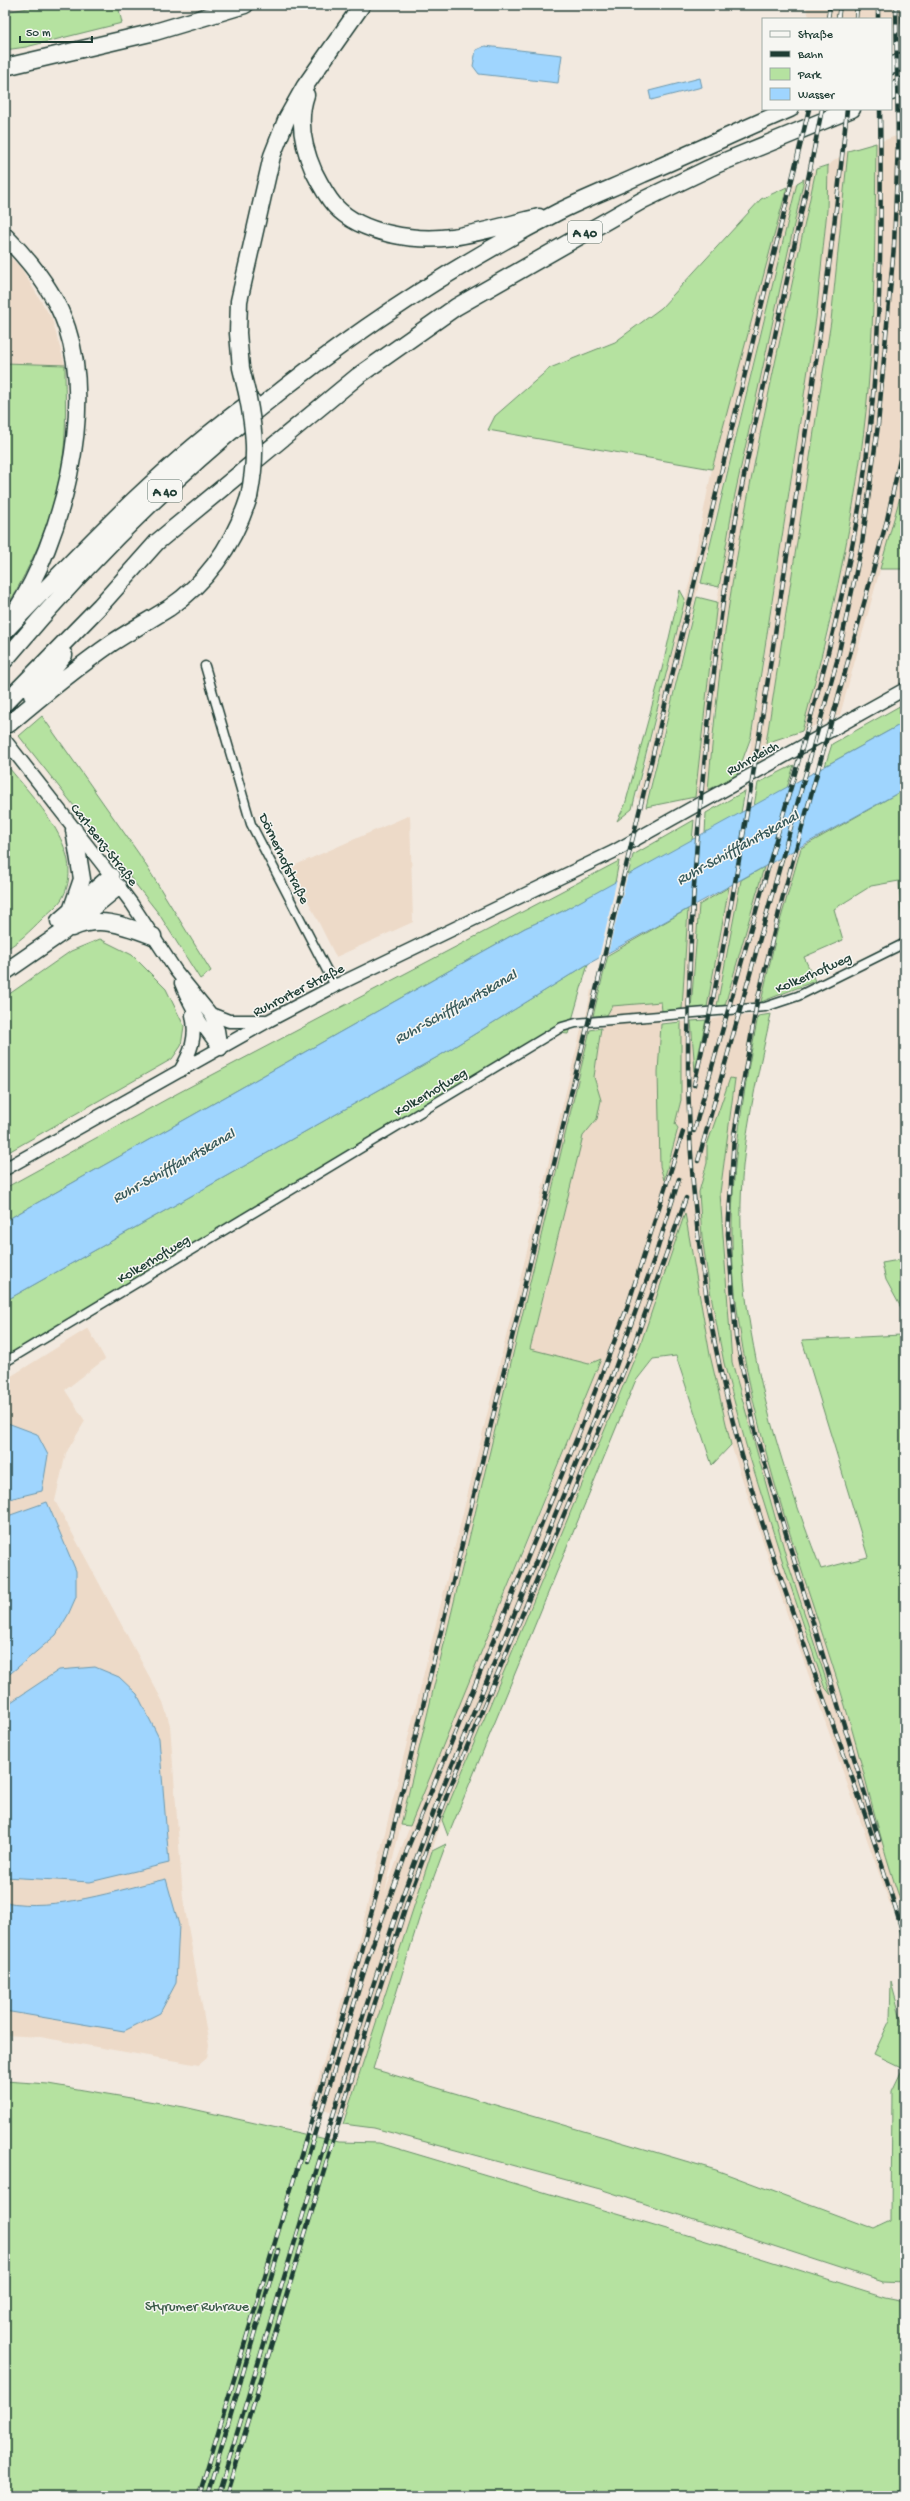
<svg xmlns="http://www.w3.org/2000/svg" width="910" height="2501" font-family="'Gochi Hand',sans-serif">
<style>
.built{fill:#eddac8;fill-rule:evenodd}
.green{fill:#b5e2a0;stroke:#6a906a}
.water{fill:#9fd5fe;stroke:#6c98ad}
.pier{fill:#f2e9df}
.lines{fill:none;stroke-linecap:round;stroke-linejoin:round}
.minor-casing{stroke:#1f3d34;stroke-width:11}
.secondary-casing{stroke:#1f3d34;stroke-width:15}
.motorway-casing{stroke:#1f3d34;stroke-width:19}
.minor{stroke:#f6f6f2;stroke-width:8}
.secondary{stroke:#f6f6f2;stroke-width:12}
.motorway{stroke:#f6f6f2;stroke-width:16}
.rail-casing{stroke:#1f3d34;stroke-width:4.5}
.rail{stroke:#f6f6f2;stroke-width:3;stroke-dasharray:9;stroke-linecap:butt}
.motorway-bridge-casing{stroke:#1f3d34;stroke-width:19;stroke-linecap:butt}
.motorway-bridge{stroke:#f6f6f2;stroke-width:16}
.labels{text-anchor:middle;stroke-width:3;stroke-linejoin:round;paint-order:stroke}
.shield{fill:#f6f6f2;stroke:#60746d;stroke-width:1}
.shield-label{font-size:13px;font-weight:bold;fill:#1f3d34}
.street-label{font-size:14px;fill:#1f3d34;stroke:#f6f6f2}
.park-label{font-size:14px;fill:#3d5e4a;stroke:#f6f6f2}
.water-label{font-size:15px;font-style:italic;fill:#395b5c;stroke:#f6f6f2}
</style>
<rect width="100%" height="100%" fill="#f2e9df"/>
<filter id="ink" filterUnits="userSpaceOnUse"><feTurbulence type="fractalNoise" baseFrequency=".025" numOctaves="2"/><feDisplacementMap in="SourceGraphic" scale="8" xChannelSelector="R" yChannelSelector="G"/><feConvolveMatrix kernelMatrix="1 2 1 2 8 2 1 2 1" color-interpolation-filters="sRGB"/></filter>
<g filter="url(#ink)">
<!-- built -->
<path class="built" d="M805,5H905V22L891,28V19H810Z
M905,133V479L840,715L802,731L829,630L844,556L860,461L870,360L875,264L876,143Z
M848,151L831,321L766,743L763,759L747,769L816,318L827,210L828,165Z
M816,169L755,456L732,586L714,716L708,790L695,797L717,602L735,494L804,179Z
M797,183L646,801L637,798L690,580L712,469L728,406L787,187Z
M5,252L21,268L52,319L65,365L5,363Z
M410,815L413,922L336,957L291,867Z
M801,848L777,932L761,1002L725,1005L764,867Z
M741,880L717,1006L707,1007L729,887Z
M699,905L691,1009H682L688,909Z
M591,990L599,992L593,1016H586Z
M662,1002L658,1072L664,1179L678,1128L674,1124L681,1100V1022L691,1021L695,1069L706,1020L735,1015L758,1016L739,1115L734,1173L733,1268L742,1344L757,1422L865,1772L899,1898L891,1907L788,1617L731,1445L710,1355L685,1214L641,1343L442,1820L345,2116L311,2105L357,1947L581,1030H590L385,1892L426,1783L530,1536L601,1359L589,1364L530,1350L583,1136L597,1119L601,1101L594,1077L601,1028L612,1006ZM735,1079L720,1193L732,1362L787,1560L830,1694L824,1686L783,1563L746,1445L724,1363L710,1290L702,1237L699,1192L707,1163V1145Z
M88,1328L105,1359L65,1390L85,1421L66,1453L55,1501L163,1702L170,1725L183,1898L209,2045L207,2058L199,2065L40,2037L5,2035V1380Z"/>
<!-- green -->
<path class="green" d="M46,5H118L122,23L26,47L5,50V12Z
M876,143C875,225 875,308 868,390C858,506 832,619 802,731L766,743L831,321L848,151Z
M828,165L827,210L816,318L751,737L737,775L708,790C714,721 721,653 732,585C755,446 788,308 816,169Z
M804,179L735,494L719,587L701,583L797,183Z
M787,187L712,469L488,430L495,416L550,368L615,342L661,308L761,199Z
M5,363L65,365C65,395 67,427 63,457C57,510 32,565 5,610Z
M905,479V569H880Z
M680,590L685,599L632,809L617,821L625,805L662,669Z
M697,597L717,602L695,797L646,807Z
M905,703V722L825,766L832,744Z
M42,716L139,854L211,971L200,979L159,914L19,736Z
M5,763C33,798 87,850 63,897C59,905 48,913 42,919C30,931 19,942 5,950Z
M794,765L787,788L754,806L758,783Z
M905,789V935L902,936L899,881L871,886L834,909L843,940L804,957L815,981L761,1002L777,932L801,848Z
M745,791L741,813L705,834L706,813Z
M694,820L692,841L628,875L633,855Z
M619,861L615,883L561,912L525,928L5,1221V1188L178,1093Z
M764,867L725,1005L717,1006L741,880Z
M729,887L707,1007L691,1009L699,905Z
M688,909L682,1009L662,1011L661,1002L612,1006L607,1015L593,1016L608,955Z
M100,939L132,955L166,989L184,1026L181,1046L172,1059L5,1154V997L71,951Z
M588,964L568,1034L559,1033L5,1366V1301L439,1056Z
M771,1014C760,1064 748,1115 743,1166C731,1304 771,1443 821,1569L868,1557L802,1340L901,1335L905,1442L904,1911C878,1839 863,1762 840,1689C797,1551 743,1413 733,1268C728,1182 742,1099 758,1016Z
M706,1020L695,1071L691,1021Z
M681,1022V1100L675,1124L678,1128L664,1180L660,1166L658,1072L661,1024Z
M601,1028L594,1077L601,1100L597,1119L583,1136L530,1349L589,1364L601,1359L410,1826L401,1825L590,1030Z
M730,1078L735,1079L720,1193L732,1362L787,1560L831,1695L824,1686L783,1563L746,1445L724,1363L710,1290L702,1237L699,1192L707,1163V1145Z
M685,1213L710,1355L731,1445L712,1465L676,1356L653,1359L635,1382L448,1836L442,1820L641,1343Z
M905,1259V1315L886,1280L882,1263Z
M446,1844L422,1909L373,2069L716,2170L874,2229L891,2221L892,2091L903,2068L874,2054L890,2020L891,1982L905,2033V2283L883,2282L600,2189L374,2128L343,2124L432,1851Z
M5,2081L48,2084L184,2107L339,2142L379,2143L671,2230L885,2297L905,2301V2496H5Z"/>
<!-- water -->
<path class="water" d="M485,46L562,55L558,83L479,74L473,66L476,50Z
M700,78L702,87L651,100L649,91Z
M905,722V789L588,964L439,1056L5,1301V1221L525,928L561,912Z
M5,1422L37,1434L48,1455L42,1491L5,1500Z
M47,1502L76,1571V1597L68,1615L56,1635L5,1678V1517Z
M95,1667L119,1677L137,1694L159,1738L169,1863L90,1882L5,1877V1706L59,1670Z
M166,1879L179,1925L176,1983L160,2013L124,2031L5,2011V1902C55,1912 117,1890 166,1879Z"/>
<!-- pier -->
<path class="pier" d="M628,873L607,957L598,962L617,879Z"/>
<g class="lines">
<defs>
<path id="minor" d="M205,666L251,824L335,986
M5,1362L562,1027L576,1023L765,1007L798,996L905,943"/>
<path id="secondary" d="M5,740L102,864L132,904L176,971L211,1014L218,1030L221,1049
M181,983C191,1008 203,1029 221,1049
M211,1014L229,1021H265
M180,1071C191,1052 197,1037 192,1015
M5,1169L270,1020L335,986L613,852L905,689"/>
<path id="motorway" d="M891,66L905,60
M5,67L155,32L245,5
M891,92L905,85
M306,95C297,121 303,147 314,172C320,184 326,196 335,206C361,234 416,242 452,237C481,233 510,224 539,217
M5,236C31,262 55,292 67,328C95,411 62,540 15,612
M247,393L241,368L238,333L239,301L272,156L287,118L305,86L362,5
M5,631C83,550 160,467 252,401
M5,660C158,476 345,322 558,212C586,198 615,187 643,174C692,153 741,130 790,109
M32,695L64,655
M5,703L100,606L157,542L358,376L456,307L643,200L718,164L852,109
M9,724C42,696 76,668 112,643C130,631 150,620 169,608C209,581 234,543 249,497
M72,908L82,879L74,830
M59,921L111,876
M72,928C100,915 126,926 153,936
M5,972L63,932L118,887"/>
</defs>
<!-- minor casing -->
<use href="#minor" class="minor-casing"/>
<!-- secondary casing -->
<use href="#secondary" class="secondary-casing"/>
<!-- motorway casing -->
<use href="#motorway" class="motorway-casing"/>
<!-- minor -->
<use href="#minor" class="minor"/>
<!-- secondary -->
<use href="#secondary" class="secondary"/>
<!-- motorway -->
<use href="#motorway" class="motorway"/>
<defs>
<path id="rail" d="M878,5V19
M902,5L905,68
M5,7L13,5
M828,19L830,5
M838,19L840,5
M856,19L857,5
M822,109C807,186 791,263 774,340C761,401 745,462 735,524C717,629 706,736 697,842C684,1018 681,1176 716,1349C757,1553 849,1742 905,1941
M694,1085C730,932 753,776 777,621C803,451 830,280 847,109
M694,1131C724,1023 755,916 785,808C814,707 843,606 860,502C881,372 882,240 880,109
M698,1161L837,661L862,544L878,425L894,246L898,143L896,5
M879,1840L756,1435L736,1337L728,1234L734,1135L757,1002L782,900L887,520L903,445
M306,2162L370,1952L409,1845L579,1433L626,1311L683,1132
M199,2496L349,1995L385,1863L809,109
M207,2496L279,2250
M218,2496L364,2013L402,1897L441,1792L613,1374L653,1263L679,1179
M226,2496L371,2015L408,1900L447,1795L630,1356L686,1198"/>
</defs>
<!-- rail casing -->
<use href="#rail" class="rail-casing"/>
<!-- rail -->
<use href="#rail" class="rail"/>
<defs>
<path id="motorway-bridge" d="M247,393C255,433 257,457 249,497"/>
</defs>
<!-- motorway-bridge casing -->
<use href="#motorway-bridge" class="motorway-bridge-casing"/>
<!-- motorway-bridge -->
<use href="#motorway-bridge" class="motorway-bridge"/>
</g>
</g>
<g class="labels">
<!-- shield labels -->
<g class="shield">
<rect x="568" y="221" width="34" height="22" rx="3"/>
<rect x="148" y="480" width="34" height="22" rx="3"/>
</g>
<g class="shield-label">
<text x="585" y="237">A 40</text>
<text x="165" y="496">A 40</text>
</g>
<!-- street labels -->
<g class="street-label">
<text transform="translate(752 757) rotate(-29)" y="5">Ruhrdeich</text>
<text transform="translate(105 844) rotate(52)" y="5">Carl-Benz-Straße</text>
<text transform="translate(285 858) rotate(64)" y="5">Dörnerhofstraße</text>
<text transform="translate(813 972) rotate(-24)" y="5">Kolkerhofweg</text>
<text transform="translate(298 989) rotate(-27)" y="5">Ruhrorter Straße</text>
<text transform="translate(430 1091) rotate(-31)" y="5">Kolkerhofweg</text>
<text transform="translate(153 1258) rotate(-31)" y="5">Kolkerhofweg</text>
</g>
<!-- park labels -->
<g class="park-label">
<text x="197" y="2310">Styrumer Ruhraue</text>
</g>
<!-- water labels -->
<g class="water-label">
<text transform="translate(737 847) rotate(-29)" y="5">Ruhr-Schifffahrtskanal</text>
<text transform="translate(455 1006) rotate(-29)" y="5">Ruhr-Schifffahrtskanal</text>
<text transform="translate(173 1165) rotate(-29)" y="5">Ruhr-Schifffahrtskanal</text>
</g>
</g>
<!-- margin -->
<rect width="910" height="2501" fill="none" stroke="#f6f6f2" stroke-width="20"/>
<rect x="10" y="10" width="890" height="2481" fill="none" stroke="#1f3d34" stroke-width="1.5" filter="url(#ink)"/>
<!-- legend -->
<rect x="762" y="18" width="130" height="92" fill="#f6f6f2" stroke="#a0aca6"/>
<rect x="770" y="31" width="20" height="6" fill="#f6f6f2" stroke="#a0aca6"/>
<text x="798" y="38" font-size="12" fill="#1f3d34">Straße</text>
<rect x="770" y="51" width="20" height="6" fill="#1f3d34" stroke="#a0aca6"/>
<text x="798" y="58" font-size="12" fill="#1f3d34">Bahn</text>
<rect x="770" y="68" width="20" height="12" fill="#b5e2a0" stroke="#a0aca6"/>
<text x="798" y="78" font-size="12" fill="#1f3d34">Park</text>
<rect x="770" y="88" width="20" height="12" fill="#9fd5fe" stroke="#a0aca6"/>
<text x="798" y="98" font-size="12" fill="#1f3d34">Wasser</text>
<!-- scale -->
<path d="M20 36v6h72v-6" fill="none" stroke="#1f3d34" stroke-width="2"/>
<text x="26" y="36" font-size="12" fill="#1f3d34" stroke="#f6f6f2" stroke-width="3" paint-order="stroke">50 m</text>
</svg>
